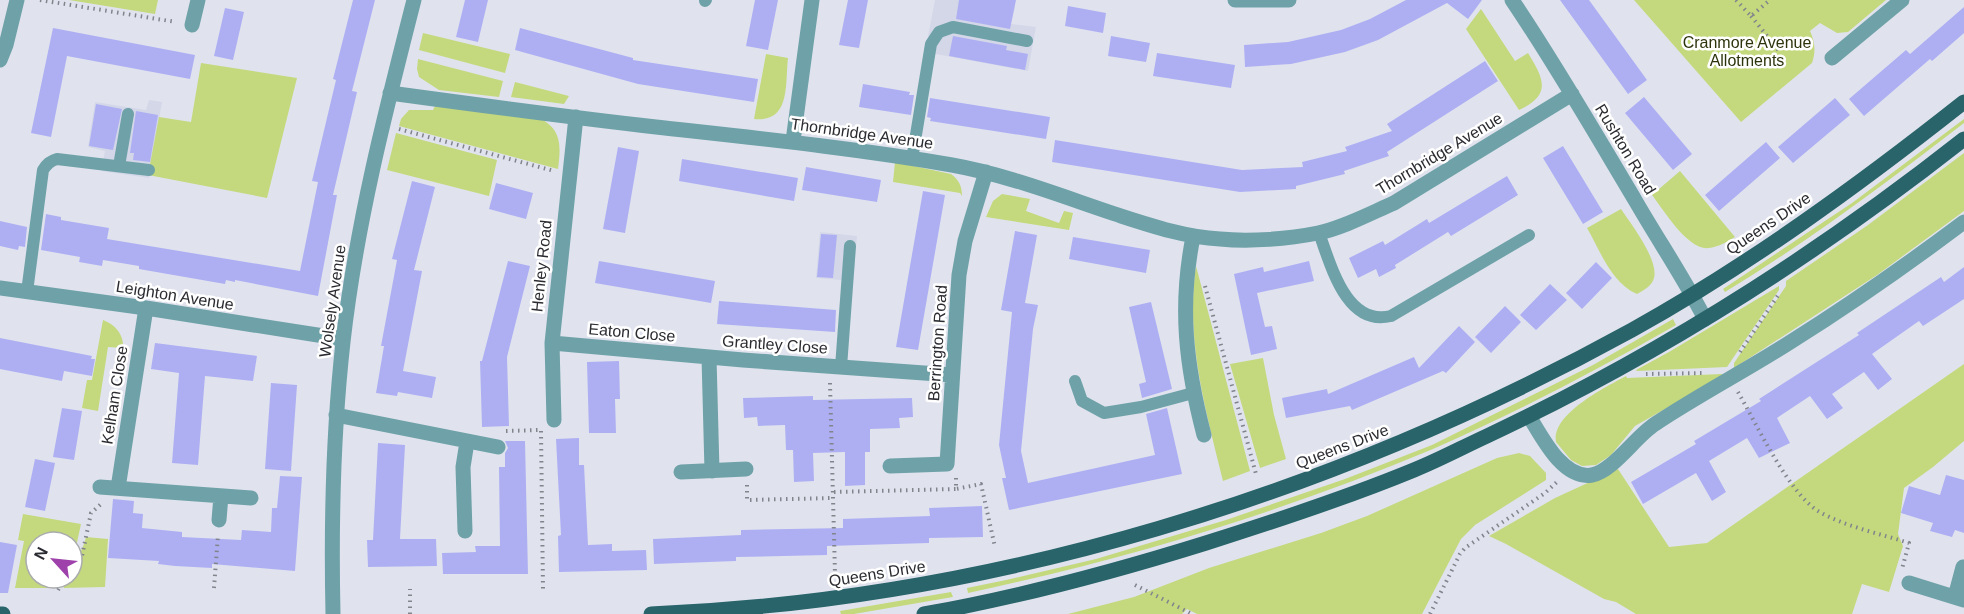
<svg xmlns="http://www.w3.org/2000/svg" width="1964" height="614" font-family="Arial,sans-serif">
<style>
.built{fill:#d3d7e8}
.green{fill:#c4d97d}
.building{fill:#aeaff3}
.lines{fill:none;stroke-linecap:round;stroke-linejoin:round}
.path{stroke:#82848c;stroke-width:4;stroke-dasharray:1.5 4.5;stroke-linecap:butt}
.service{stroke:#6fa2a8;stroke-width:12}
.minor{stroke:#6fa2a8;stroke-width:15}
.primary{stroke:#28646a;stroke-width:15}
.labels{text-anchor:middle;stroke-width:5;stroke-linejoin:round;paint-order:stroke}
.park-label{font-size:16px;fill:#2c340c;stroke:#fff}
.street-label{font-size:16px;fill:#2b2c31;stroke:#fff}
</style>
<rect width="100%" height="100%" fill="#e0e3ee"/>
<!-- built -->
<path class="built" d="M935,0H979L1015,7L1011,24L1036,27L1028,71L925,52Z
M149,100L162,102L149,178L101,171L105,151L88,147L95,102L146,110Z
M820,232L857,236L853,281L816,278Z"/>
<!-- green -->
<path class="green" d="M69,0H158L155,14Z
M1634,0H1886L1848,32L1837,33L1820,23L1810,31C1815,42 1816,52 1812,63L1741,122Z
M1481,9L1515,61L1528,53C1544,79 1552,95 1519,110L1466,29Z
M423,33L510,54L505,73L419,50Z
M766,54L788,58C785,84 791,123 754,119Z
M418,59L503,81L499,97L439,90L419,77L417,69Z
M201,63L297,78L267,198L148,175L159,117L191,122Z
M515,82L569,96L564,104L511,97Z
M435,106L539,118C562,129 561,146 558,169L399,126L401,119L409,110H433Z
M1964,119V123C1886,183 1809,241 1725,292L1723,289L1852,203Z
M396,133L497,160L489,196L387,170Z
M1964,153V211L1877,275L1734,368V363L1786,286V281L1868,225Z
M895,162L951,174C959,180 962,186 962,196L960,193L893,182Z
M1680,171L1735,237C1727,242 1718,247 1709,248C1688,251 1663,209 1652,195Z
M1002,194L1030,199L1026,211L1059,223L1064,211L1073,213L1069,230L986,217L993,201Z
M1621,209C1631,224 1659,260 1654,278C1652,286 1644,290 1637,294C1611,283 1600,250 1587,228Z
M1196,266L1250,471L1223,481C1206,411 1185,339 1196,266Z
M1779,286V290L1727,367L1637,371L1636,370L1669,352Z
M1673,319L1676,325C1597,370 1516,413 1433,449C1283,512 1127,559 968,593L967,588L1006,580L1096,559L1226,520L1345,479L1432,445L1593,365Z
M103,320C116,325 124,335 123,348L108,347L98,411L82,408L87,380H92Z
M1263,358L1274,415L1286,459L1260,468L1230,364Z
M1964,364V441L1933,467L1904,488L1898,534L1903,546L1889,592L1862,584L1852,614H1636L1616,602L1604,599L1506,544L1489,536L1555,498L1618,469L1669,547L1707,543Z
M1722,374L1723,376L1635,426L1611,455L1596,465L1582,466L1571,460L1556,442C1551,414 1606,387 1626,376L1627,378Z
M1519,453L1530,456L1546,473V480L1475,525L1461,539L1422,614H1197L1187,609L1182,614H1068L1134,597L1209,568L1321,533L1367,516L1497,458Z
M23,514L81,524L76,547L72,554V542H36V578H59L53,588H15L24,541L18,540Z
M86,537L108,539L105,587L64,588L63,586L67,578H72C72,563 83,552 86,537Z
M951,592L953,597L854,614H841L840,611Z"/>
<!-- building -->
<path class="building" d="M353,0H375L352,91L357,92L333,195H337L318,296L235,280V282L226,280L225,284L139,269V266L103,260L102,266L79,262L80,257L41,250L46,214L61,217V220L109,228L107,239L300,271L318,182L312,181L336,80L333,79Z
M465,0H488L478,42L456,37Z
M755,0H778L768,50L746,46Z
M848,0H868L859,48L839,45Z
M959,0H1016L1010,29L956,19Z
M1406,0H1482L1468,19L1447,3L1378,40L1345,52L1291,64L1245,67L1244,45L1288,42L1341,30L1370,19Z
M1560,0H1589L1647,80L1628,94Z
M1068,6L1106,13L1103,33L1065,26Z
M1964,7V33L1932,61L1930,59L1864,116L1849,99L1906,50L1910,54Z
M225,8L244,12L233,60L214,56Z
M53,28L195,55L190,79L67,56L51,137L31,133Z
M520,28L633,58V60L758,79L754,102L638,84L515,50Z
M953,36L1007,46L1006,50L1028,54L1025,70L949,56Z
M1111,36L1150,43L1146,62L1108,56Z
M1157,53L1235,65L1231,88L1153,76Z
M1485,61L1498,81L1387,152L1389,156L1344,171L1345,174L1296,186V189L1240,192L1052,162L1055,140L1242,170L1303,167L1302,162L1347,151L1345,147L1392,131L1387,124Z
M863,84L910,92L909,95H914L911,115L859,107Z
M1644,97L1692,154L1673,170L1625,113Z
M930,98L1050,117L1046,139L930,121L931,118L927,117Z
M1835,98L1850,115L1793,163L1778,147Z
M96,104L122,109L113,150L89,146Z
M136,111L158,115L150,162L133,160L134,153H130Z
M1766,142L1780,158L1719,211L1705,195Z
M1563,146L1603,212L1583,224L1543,158Z
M618,147L639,151L625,233L603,229Z
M682,159L798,178L794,201L679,181Z
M806,167L881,180L877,202L802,190Z
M1507,176L1518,195L1451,236L1448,232L1395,265L1396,268L1379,277L1376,269L1358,278L1349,258L1383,241L1385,245L1427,219L1429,223Z
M412,181L435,187L414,270L422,271L403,371L436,377L432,398L398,392L397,396L376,393L384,346H381L397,260L392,259Z
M496,183L533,193L526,219L489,209Z
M923,191L945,195L918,350L896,347Z
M0,221L27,227L25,247L19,246L18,250L0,246Z
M1015,231L1037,235L1025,303L1038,305L1033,329L1021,451L1028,483L1155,455L1146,414L1167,408L1182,474L1009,510L1002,478H1006L999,445L1012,312L1001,310Z
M821,234L837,235L833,278L817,277Z
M1073,237L1150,250L1146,273L1069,259Z
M508,261L530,266L507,357L509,426L482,427L480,361H482Z
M599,261L715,281L711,303L595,283Z
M1309,261L1314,281L1257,293L1265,327L1272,326L1277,349L1251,355L1234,274L1263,267L1264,272Z
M1596,262L1612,278L1582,309L1566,293Z
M1964,267V299L1923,326L1919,321L1872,354L1892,379L1878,390L1864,372L1832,394L1843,408L1827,419L1810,396L1777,418L1790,443L1759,458L1747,438L1709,461L1726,492L1712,501L1696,473L1643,504L1631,482L1696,444L1694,441L1761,401L1759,399L1859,335L1857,333L1941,277L1944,282Z
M1550,284L1567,300L1536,330L1520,315Z
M719,301L836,310L835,332L717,324Z
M1151,302L1172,389L1142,398L1139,384L1146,382L1129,307Z
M1505,306L1521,322L1491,353L1475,337Z
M1459,326L1475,342L1446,373L1443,371L1352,410L1350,406L1286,418L1282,398L1327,389L1328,394L1414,357L1419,368Z
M0,338L92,356L91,359H95L92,376L64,371L62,381L0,369Z
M155,343L257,356L253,381L205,376L198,465L172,463L179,373L151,369Z
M619,361L620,399H615L616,433H589L587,362Z
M271,383L297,385L291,471L265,469Z
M813,396V400L912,398L913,417L899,418L900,428L870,429V452H865V485L845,486V452L813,453L814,481L794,482L793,450H786L785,425L758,426L757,417L744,418L743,398Z
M62,408L82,411L74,460L53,457Z
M579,438V465H584L588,545L612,544V551L646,550L647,570L559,572L558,536L561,535L556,439Z
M505,441H525L528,574H443L442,553L476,552L475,546H500L499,467H505V453L508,448Z
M378,443L405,445L400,539H436L437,566L368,567L367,540H373Z
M35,459L55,463L45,511L25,507Z
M1946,475L1964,480V533L1955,530L1952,537L1930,531L1933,523L1901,513L1909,486L1940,495Z
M280,476L302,477L295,571L212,564V568L175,566L158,564L159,561L108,558L113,499L134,501L133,513L143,514L142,528L182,532V537L241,540L242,530L271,532L272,508H277Z
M982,506L983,537L929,538V543L827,546V555L736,557V561L654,564L653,539L741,535V530L843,528V519L930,516L929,508Z
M0,542L17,545L8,593H0Z"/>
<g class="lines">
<!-- path -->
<path class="path" d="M40,0L176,22
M1736,0L1751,16L1770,0
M1751,16L1780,52
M399,129L554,171
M1205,286L1256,474
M1740,352L1779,294
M1646,374L1705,373
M830,383L835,574
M1738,392C1756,423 1788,492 1818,511C1843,526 1881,534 1909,543L1902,569
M506,431L540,430
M541,431L543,589
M956,478V489L981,484L995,547
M747,485V500L833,498
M834,492L956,489
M72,570L82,556L91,513L101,504
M1135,585L1192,614
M214,588L218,535
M58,590L66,578
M410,614V589
M1430,614L1460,554L1465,548L1545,493L1559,480"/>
<!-- service -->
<path class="service" d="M705,1L706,0
M912,159L931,44L939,32L953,27L1027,41
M119,166L128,114
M1319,233C1331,265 1346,327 1391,316L1529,235
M27,292L43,170C47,164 50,161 57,159L149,170
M841,367L850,246
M1075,381L1082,401L1104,413L1141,407L1193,393"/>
<!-- minor -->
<path class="minor" d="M1235,0H1289
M1512,0C1556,65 1595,133 1635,200C1658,240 1684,278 1705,319
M192,25L198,0
M1832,58L1902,0
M0,60L6,45L17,0
M390,93C478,105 567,117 656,127C755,138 854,148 952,165C1008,175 1061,196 1115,214C1149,225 1184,237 1220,239C1250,242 1288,239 1318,233C1343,228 1371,213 1394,203L1572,94
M793,141L812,0
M1193,237C1179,307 1186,366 1204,435
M0,288L146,308L343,339
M552,343L743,360L952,375
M709,357L712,471
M336,415L498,447
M1529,416C1542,437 1563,480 1592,475C1613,471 1636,436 1655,424C1700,394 1747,370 1792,341C1851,304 1908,264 1964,222
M554,420L552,343L576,117
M890,466L947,464L959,275L965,241L986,172
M681,472L746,469
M100,487L251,498
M118,488L146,308
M219,520L221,496
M465,531L463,467L467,442
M1909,583L1964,600
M1955,597L1963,567
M333,614C331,523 333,432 343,342C356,226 385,113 414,0"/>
<!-- primary -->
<path class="primary" d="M0,614H3
M651,614C994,600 1332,495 1632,330C1749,265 1859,185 1964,102
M924,614C1020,597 1113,572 1206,543C1276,521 1346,498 1414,470C1439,460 1463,447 1487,436C1657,356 1817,255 1964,139"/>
</g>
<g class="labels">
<!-- park labels -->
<g class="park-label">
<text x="1747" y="48">Cranmore Avenue<tspan x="1747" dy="18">Allotments</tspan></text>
</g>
<!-- street labels -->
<g class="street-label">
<text transform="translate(862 133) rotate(8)" y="6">Thornbridge Avenue</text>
<text transform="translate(1626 149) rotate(59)" y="6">Rushton Road</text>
<text transform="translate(1439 153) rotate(-31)" y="6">Thornbridge Avenue</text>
<text transform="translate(1768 223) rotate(-34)" y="6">Queens Drive</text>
<text transform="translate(541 266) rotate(-84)" y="6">Henley Road</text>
<text transform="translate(175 295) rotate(9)" y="6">Leighton Avenue</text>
<text transform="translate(332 301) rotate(-82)" y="6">Wolsely Avenue</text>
<text transform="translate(632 332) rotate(5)" y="6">Eaton Close</text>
<text transform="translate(937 343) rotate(-86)" y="6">Berrington Road</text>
<text transform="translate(775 344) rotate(4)" y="6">Grantley Close</text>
<text transform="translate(114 395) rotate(-81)" y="6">Kelham Close</text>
<text transform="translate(1342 446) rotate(-21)" y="6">Queens Drive</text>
<text transform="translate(877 573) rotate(-9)" y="6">Queens Drive</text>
</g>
</g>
<!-- north arrow -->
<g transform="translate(54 560) rotate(297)"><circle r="28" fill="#ffffff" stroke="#aaabad" stroke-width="1.5"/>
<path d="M0-4.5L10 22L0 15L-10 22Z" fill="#9e41ab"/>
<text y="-9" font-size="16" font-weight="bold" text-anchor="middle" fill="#2b2c31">N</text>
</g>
</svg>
